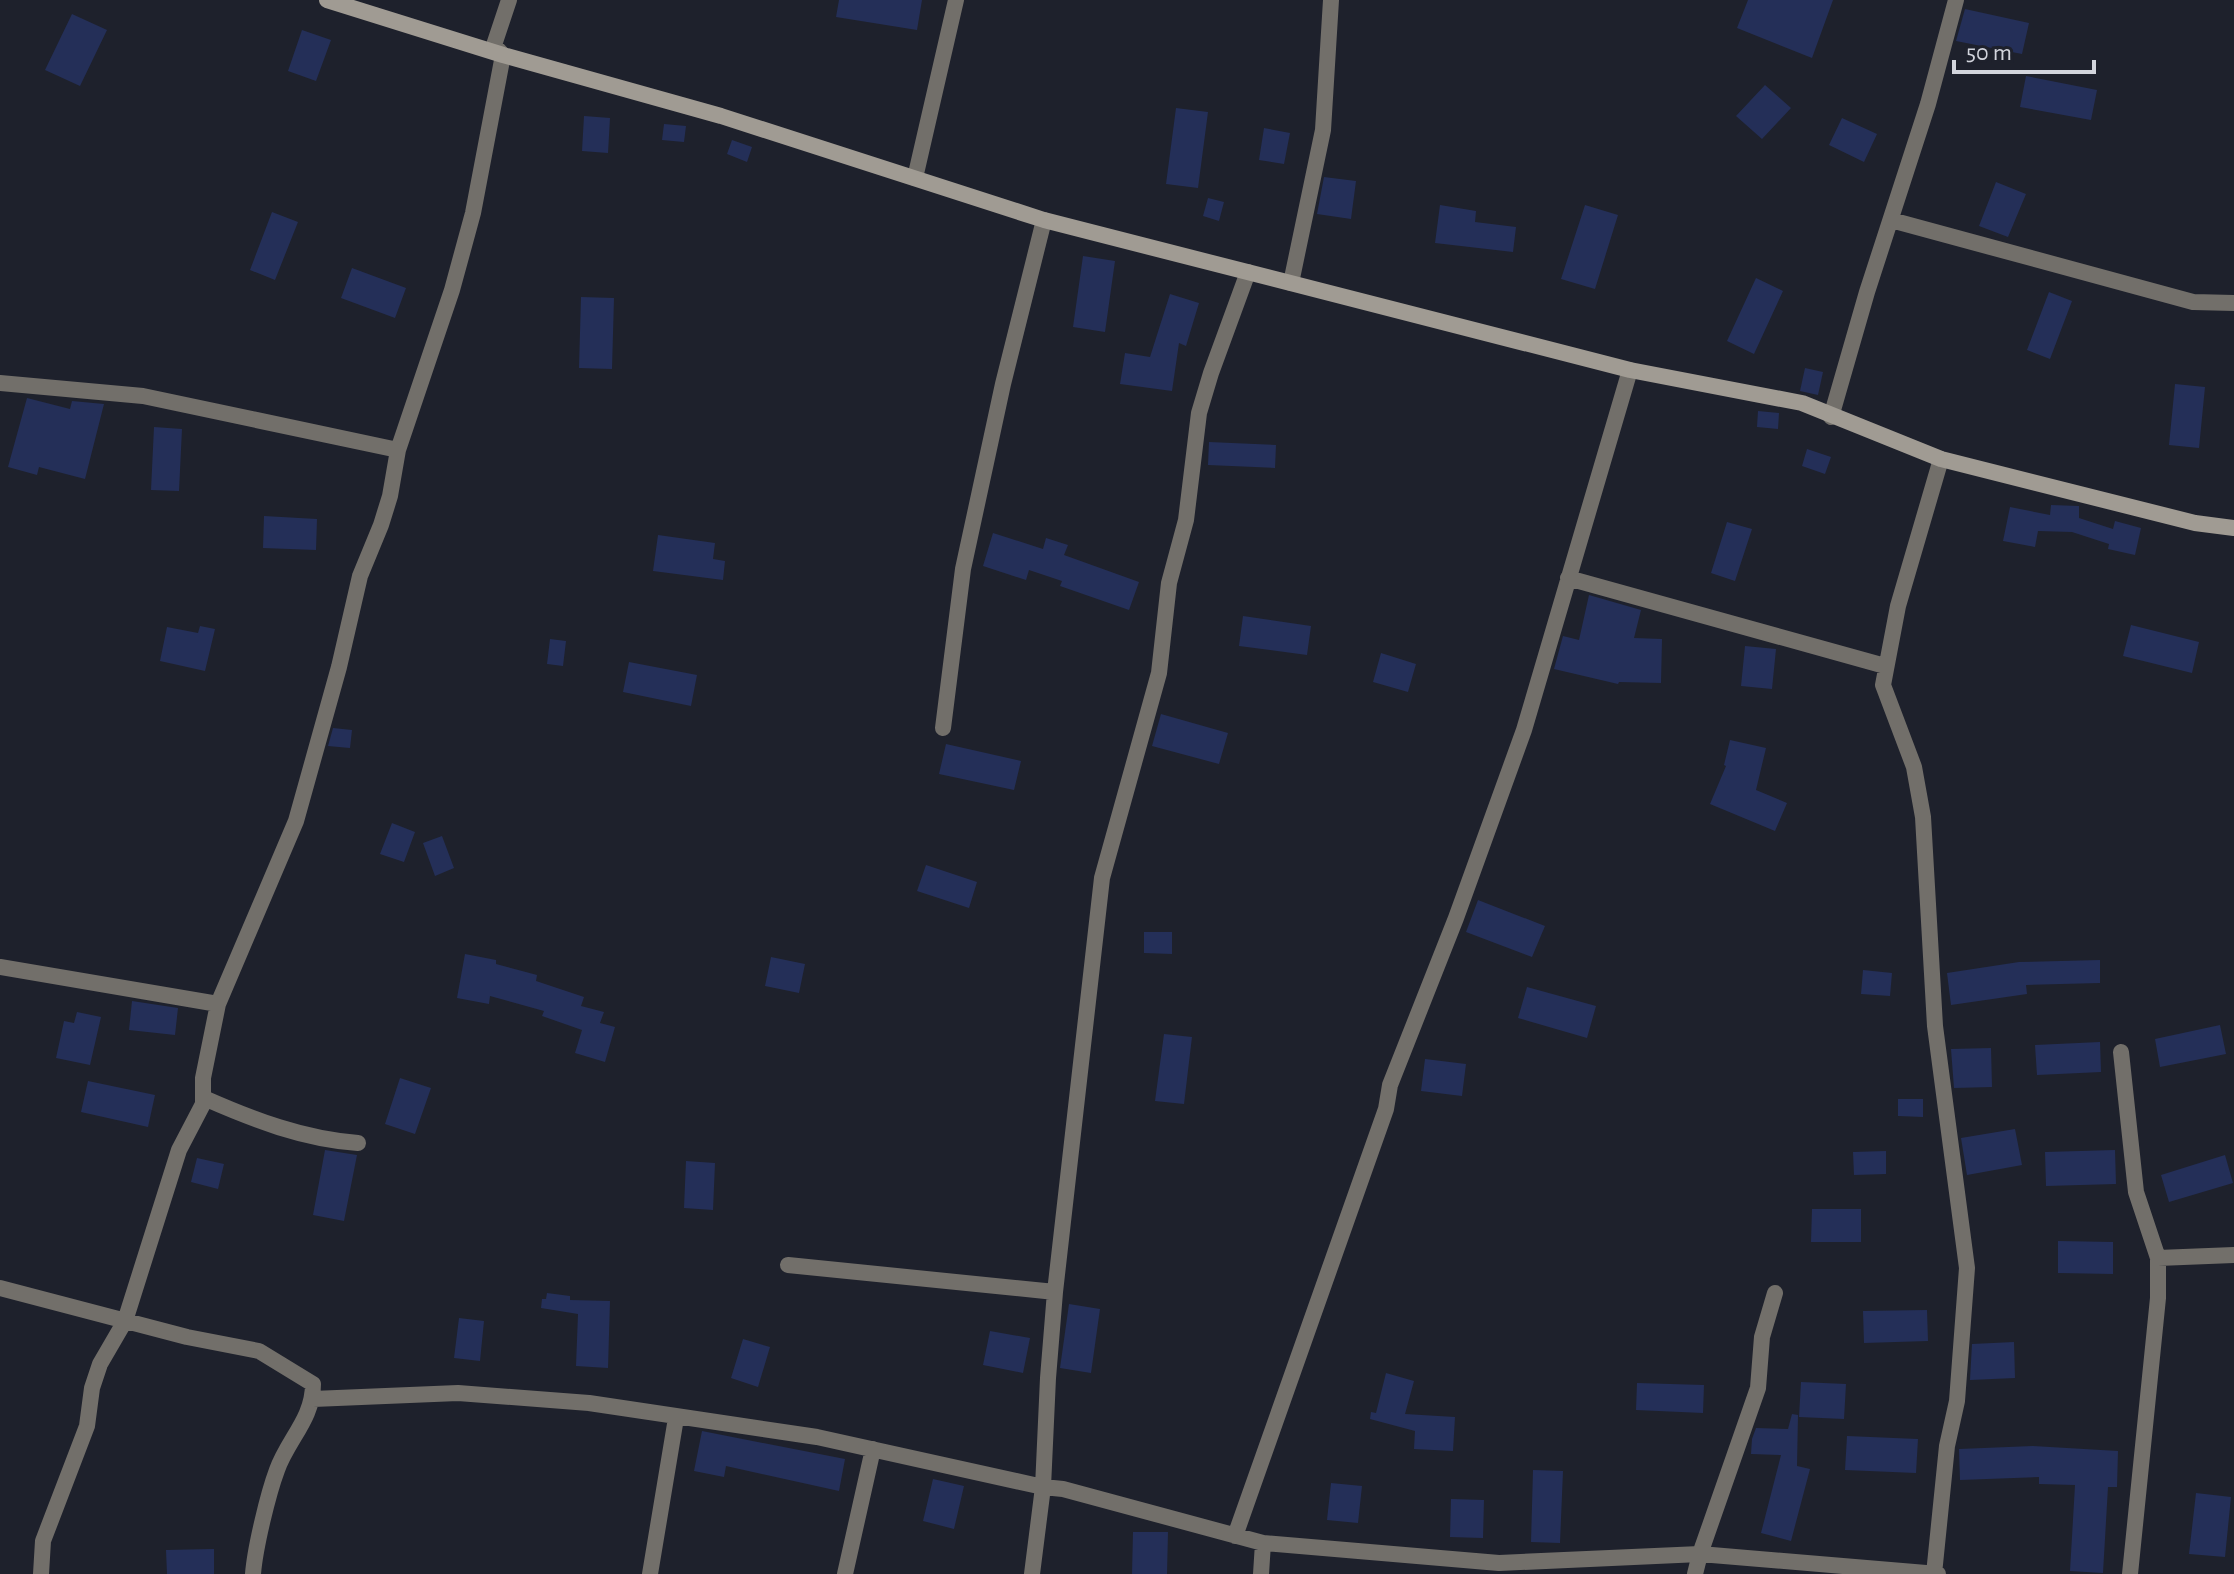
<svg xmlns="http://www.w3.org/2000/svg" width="2234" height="1574" font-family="'Alegreya Sans',sans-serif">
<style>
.building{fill:#242f58}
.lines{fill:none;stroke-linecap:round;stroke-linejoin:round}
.street{stroke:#726f6a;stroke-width:16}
.secondary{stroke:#a09b93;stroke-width:16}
</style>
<rect width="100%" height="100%" fill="#1e212c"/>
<!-- building -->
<path class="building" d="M839,0H922L917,30L836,17Z
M1748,0H1833L1812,58L1737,28Z
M1965,9L2029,23L2022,54L1956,41Z
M72,14L107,30L80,86L45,70Z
M302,30L331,40L316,81L288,71Z
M2026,76L2097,90L2091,120L2020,107Z
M1765,85L1791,108L1762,139L1736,116Z
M1176,108L1208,112L1198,188L1166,184Z
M584,116L610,118L608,153L582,151Z
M1842,118L1877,134L1864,162L1829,145Z
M664,124L686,126L684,142L662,140Z
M1264,128L1290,133L1284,164L1259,160Z
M732,140L752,147L747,162L727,154Z
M1324,177L1356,181L1351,219L1317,214Z
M1996,182L2026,194L2008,237L1979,226Z
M1208,198L1224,202L1219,221L1203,216Z
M1440,205L1476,211L1475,222L1516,227L1513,252L1435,243Z
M1585,205L1618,215L1595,289L1561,279Z
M272,212L298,222L275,280L250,270Z
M1083,256L1115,261L1105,332L1073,327Z
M352,268L406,288L395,318L341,298Z
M1756,278L1783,291L1754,354L1727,341Z
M2049,292L2072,301L2050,359L2027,350Z
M1170,294L1199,303L1186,346L1179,343L1172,391L1120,384L1125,353L1150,357Z
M581,297L614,298L612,369L579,368Z
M1805,368L1823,372L1818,395L1800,391Z
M2175,384L2205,387L2199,448L2169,445Z
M27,398L70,409L72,401L104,404L85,479L39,467L37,475L8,467Z
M1758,411L1779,413L1778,429L1757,427Z
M154,427L182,429L179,491L151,490Z
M1209,442L1276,445L1275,468L1208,465Z
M1807,449L1831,457L1825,474L1802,466Z
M2051,505L2079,506V518L2113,529L2115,521L2141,528L2135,555L2108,549L2109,544L2072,532L2038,531L2035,547L2003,541L2010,507L2050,515Z
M264,516L317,519L316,550L263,548Z
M1727,522L1752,529L1735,581L1711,573Z
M993,533L1043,549L1046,538L1068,545L1064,555L1139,582L1129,610L1060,586L1062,581L1029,570L1026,580L983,566Z
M658,535L715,543L713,559L725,561L723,580L653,571Z
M1589,595L1641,610L1634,638L1662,639L1661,683L1619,682L1618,684L1554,669L1563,636L1579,640Z
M1243,616L1311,626L1307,655L1239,646Z
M2131,625L2199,642L2192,673L2123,656Z
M200,626L215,629L205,671L160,661L167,627L198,633Z
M550,639L566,641L563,666L547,664Z
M1745,646L1776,649L1772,689L1741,686Z
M1381,653L1416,664L1408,692L1373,682Z
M629,662L697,675L691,706L623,692Z
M1161,714L1228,733L1219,764L1152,746Z
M333,728L352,730L350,748L328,746Z
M1730,740L1766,748L1756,790L1787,803L1775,831L1710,804L1726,766L1724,765Z
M946,744L1021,761L1014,790L939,774Z
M392,823L415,832L404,862L380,854Z
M442,836L454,868L435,876L423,843Z
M926,865L977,882L969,908L917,891Z
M1478,900L1545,926L1532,957L1466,932Z
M1144,932H1172V954L1144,953Z
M465,954L496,960V964L537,975L536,981L584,997L581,1006L604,1012L600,1023L615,1027L605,1062L575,1053L582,1030L542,1016L544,1011L490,996L489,1004L457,998Z
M771,957L805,964L799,993L765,986Z
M2100,960V983L2026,985L2027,994L1951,1005L1947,973L2019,962Z
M1863,970L1892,973L1890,996L1861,994Z
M1527,987L1596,1006L1587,1038L1518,1018Z
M132,1001L178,1008L175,1035L129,1030Z
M77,1012L101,1017L90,1065L56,1058L64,1021L74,1023Z
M2220,1025L2226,1054L2160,1067L2155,1039Z
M1164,1034L1192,1037L1184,1104L1155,1101Z
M2100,1042L2101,1072L2037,1075L2035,1045Z
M1991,1048L1992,1087L1954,1088L1951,1049Z
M1425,1059L1466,1064L1462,1096L1421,1091Z
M400,1078L431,1088L415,1134L385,1124Z
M88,1081L155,1095L148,1127L81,1112Z
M1898,1099H1923V1117L1898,1116Z
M2015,1129L2022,1165L1967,1175L1961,1138Z
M325,1150L357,1155L344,1221L313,1215Z
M2115,1150L2116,1184L2046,1186L2045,1152Z
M1886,1151V1174L1854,1175L1853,1152Z
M2225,1155L2233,1183L2169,1202L2161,1175Z
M197,1158L224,1164L218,1189L191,1182Z
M686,1161L715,1163L713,1210L684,1208Z
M1812,1209H1861V1242H1811Z
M2058,1241L2113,1242V1274L2058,1273Z
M547,1293L570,1296V1300L610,1301L608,1368L576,1366L578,1314L541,1308L542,1299H546Z
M1069,1304L1100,1309L1091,1373L1060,1368Z
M1927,1310L1928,1341L1864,1343L1863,1311Z
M459,1318L484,1321L480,1361L454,1358Z
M990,1331L1030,1338L1023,1373L983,1365Z
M743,1339L770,1347L758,1387L731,1378Z
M2014,1342L2015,1378L1970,1380L1972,1344Z
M1386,1373L1414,1381L1405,1414L1455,1417L1453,1451L1414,1449L1415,1431L1370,1419L1371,1412L1376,1413Z
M1801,1382L1846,1384L1844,1419L1799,1417Z
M1637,1383L1704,1385L1703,1413L1636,1410Z
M1792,1414L1798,1415L1797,1466L1810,1469L1791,1541L1761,1533L1781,1455L1751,1454L1752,1439L1756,1428L1788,1429Z
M702,1431L845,1459L839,1491L726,1466L724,1477L694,1471Z
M1847,1436L1918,1439L1916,1473L1845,1470Z
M2033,1446L2118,1451L2117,1487H2108L2103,1573L2070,1571L2075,1485L2039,1484V1477L1960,1480L1959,1449Z
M1533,1470L1563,1471L1560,1543L1531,1542Z
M933,1479L964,1486L954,1529L923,1521Z
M1331,1483L1362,1486L1358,1523L1327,1520Z
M2196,1493L2231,1497L2225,1557L2189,1554Z
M1451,1499L1484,1500L1483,1538L1450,1537Z
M1133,1532H1168L1167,1574H1132Z
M214,1549V1574H167L166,1550Z"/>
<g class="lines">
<!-- street -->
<path class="street" d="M915,178L956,0
M1891,220L2193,302L2234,303
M1291,283L1323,130L1331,0
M0,383L143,396L398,450
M1831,417L1867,292L1928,104L1956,0
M1568,578L1885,666
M943,728L963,569L1003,384L1044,220
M0,967L218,1004
M2121,1052L2136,1192L2158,1258V1298L2130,1574
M204,1098C254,1120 303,1139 358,1143
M2158,1258L2234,1255
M788,1265L1055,1292
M0,1288L187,1337L259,1351L313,1384C313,1419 288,1439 277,1470C268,1494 255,1548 253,1574
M313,1399L458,1393L589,1403L817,1437L1043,1487L1048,1378L1055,1292L1102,878L1159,673L1169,583L1186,520L1199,413L1211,373L1248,272
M1235,1536L1386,1109L1390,1085L1456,918L1524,730L1630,370
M41,1574L43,1541L87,1426L92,1388L100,1364L125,1321L179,1150L203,1104V1078L218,1004L296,821L339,667L360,576L381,525L390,496L398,450L452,290L473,213L503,55L494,45L509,0
M650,1574L676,1418
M845,1574L873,1449
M1032,1574L1043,1487L1063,1489L1263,1543L1499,1563L1700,1554L1938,1574
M1261,1574L1263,1543
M1695,1574L1700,1554L1758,1388L1762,1337L1775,1293
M1934,1574L1947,1446L1957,1401L1967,1268L1935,1026L1923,817L1914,767L1883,685L1898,606L1941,459"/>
<!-- secondary -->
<path class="secondary" d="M327,0L503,55L721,116L1044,220L1630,370L1802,403L1941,459L2195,523L2234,528"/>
</g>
<!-- scale -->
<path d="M1954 60v12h140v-12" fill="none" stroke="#d3d5dd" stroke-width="4"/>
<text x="1966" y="60" font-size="24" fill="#d3d5dd" stroke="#1e212c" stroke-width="6" paint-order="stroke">50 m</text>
</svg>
